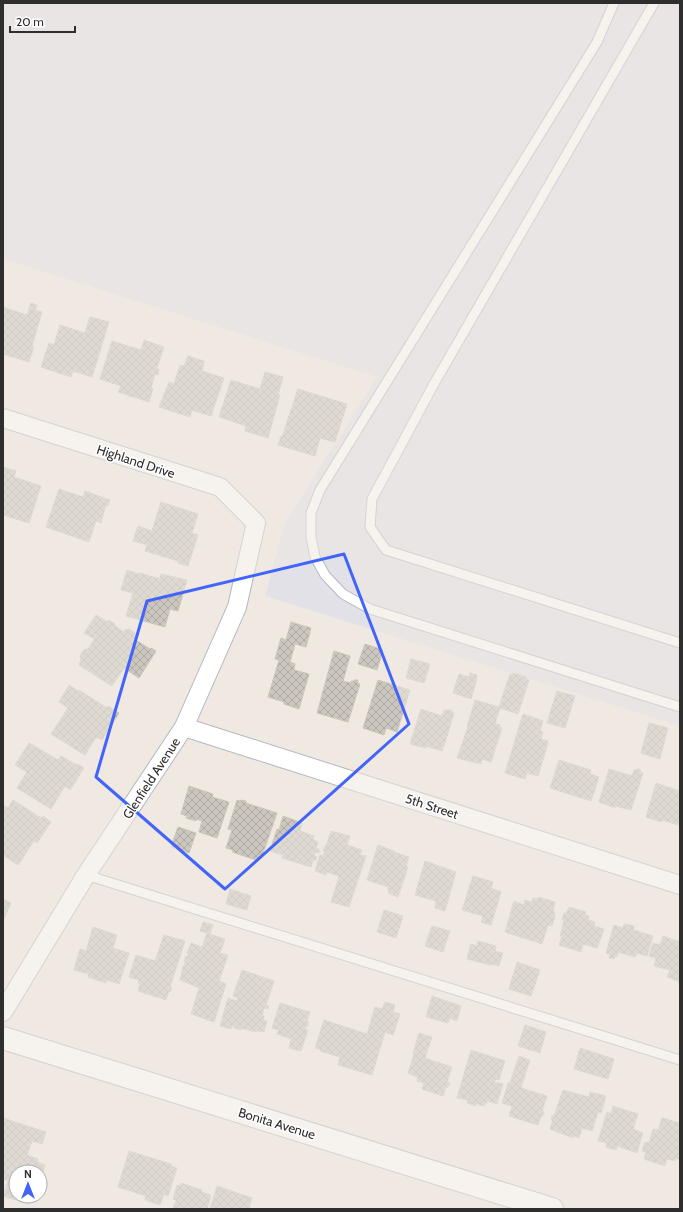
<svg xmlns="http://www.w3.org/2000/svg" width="683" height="1212" font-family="Cabin,sans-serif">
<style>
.industrial{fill:#e3e1e8}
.building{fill:url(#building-cross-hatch);stroke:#cbc5ba}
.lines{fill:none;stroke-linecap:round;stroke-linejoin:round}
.service-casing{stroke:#b4b7c1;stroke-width:11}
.minor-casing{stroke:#b4b7c1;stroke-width:20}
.secondary-casing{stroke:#b4b7c1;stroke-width:24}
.service{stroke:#fff;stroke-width:9}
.minor{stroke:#fff;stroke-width:18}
.secondary{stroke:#fff;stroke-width:22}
.marked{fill:none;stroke:#4264fb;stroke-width:3;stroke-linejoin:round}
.labels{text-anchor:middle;stroke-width:3;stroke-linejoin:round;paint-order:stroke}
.street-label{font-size:13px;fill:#2e2e2e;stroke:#fff}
</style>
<defs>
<pattern id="building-cross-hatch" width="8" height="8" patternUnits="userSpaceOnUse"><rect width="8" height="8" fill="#cbc7bf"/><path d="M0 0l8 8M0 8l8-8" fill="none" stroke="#afaba4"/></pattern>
</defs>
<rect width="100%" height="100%" fill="#efe9e1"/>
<!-- industrial -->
<path class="industrial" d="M3,3H680V726L265,596L285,523L377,377L3,259Z"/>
<!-- building -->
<path class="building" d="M31,303L37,305L35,310L42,312L32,346L34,347L29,362L3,354V307L27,315Z
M90,317L109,322L92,377L73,371L71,377L41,367L49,343L54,345L60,325L85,333Z
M144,340L164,347L157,368L159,369L158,375L155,374L151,388L153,389L149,402L118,392L121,386L100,379L112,341L141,350Z
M188,356L204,361L202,371L224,378L211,416L192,410L190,417L159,407L169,382L174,384L180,365L184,366Z
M265,372L283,377L278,395H280L268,438L245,431L246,426L219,417L231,380L260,389Z
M298,389L347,404L335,442L320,438L315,456L278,445L281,436L282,437Z
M3,467L16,471L14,477L41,486L29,523L3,515V516Z
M59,489L83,497L85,491L110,500L108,506L106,505L101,523L96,521L89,542L46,527Z
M161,502L198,514L192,533L198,535L188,566L178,563V561L145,551L147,545L133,541L138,526L152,531Z
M127,570L139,574L140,573L160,579L161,574L187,580L178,611L170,609L165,627L126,616L133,593L121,590Z
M96,615L108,622L109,620L115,624V626L124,632L125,630L129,629L135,633V636L134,639L150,649L151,648L156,651L139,678L124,668L112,686L79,665L81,660L80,656L84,650L88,649L95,639L84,633Z
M291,622L311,628L306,647L295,644L290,662L295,664L294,670L309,674L299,709L284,704V702L268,697L279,660L275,659L281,638L286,640Z
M365,644L383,650L377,670L358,664Z
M334,651L350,656L343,681L351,683V681H354V680H358L357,683L360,684L348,722L317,713Z
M411,659L430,664L424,683L406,678Z
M470,673L477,675L476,679H477L471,699L453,693L459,674L469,677Z
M513,673L526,677V679L529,680L518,714L500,708L495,724L500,725L499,727L502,728L491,762L482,759L481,764L457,758L468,727H467L475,700L499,707L510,674L512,675Z
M378,680L410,690L397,732L386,728L384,735L363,728Z
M69,685L78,691L79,690L107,708L108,706L119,713L102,740L96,737L85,755L51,734L68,708L59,702Z
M557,691L575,696L565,728L547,723Z
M421,709L442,716L444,710H452V712L454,713L444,746H443L442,751L426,746V748L410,744Z
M523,714L543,721L540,731L543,732L541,739L548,741V743L538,776L527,773L525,779L505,773Z
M649,723L668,728L660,759L641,753Z
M29,743L58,760L61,756L77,765L78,764L84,768L70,790L65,786L51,809L17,788L27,772L15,765Z
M559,760L591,770L590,774L599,777L591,801L550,788Z
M609,769L632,776L634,770H636L637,769L641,770L640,772L643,773L631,810L615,806V808L599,802Z
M656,783L679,791L680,786V818L678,825L662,820L661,822L646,817Z
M189,786L213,794L212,797L229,802L217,838L199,832L202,821L196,819V821L186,818L187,816L181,814Z
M13,800L41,818L43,816L51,822L37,843L34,841L18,865L3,855V805L8,808Z
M237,800L240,801L241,800L246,801V803L277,813L261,859H260L259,861L232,852L233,850L226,848L232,830L228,829Z
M283,816L302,823L300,831L314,836L313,840L318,842L316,848L320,850L319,853L315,852L314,856L317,857L315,861L313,860L311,867L282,858L283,855L270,851L277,829L279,830Z
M178,827L196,833L189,853L171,847Z
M331,831L350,836L347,845L362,850L360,855L366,856L349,907L331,902L339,876L327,872L326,875L315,871L320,855L323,856L325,851H323L325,846H326Z
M378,845L394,851V852L409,857L406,866L408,867L398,897L388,893L389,891L388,890V887L367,880Z
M425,861L456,872L445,911L435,908L436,901L415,895Z
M473,876L493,882L491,888L501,892L491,925L481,922L483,916L462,910Z
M230,889L251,896L247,910L226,904Z
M539,897L555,902L553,911L555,912L554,915L555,916L552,926L548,925L542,944L505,932L514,901L524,905L525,900L532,902L533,898L538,899Z
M3,899L11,903L3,921Z
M569,907L586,912L585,915L589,916L588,920L595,922L594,926L604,929L597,948L583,944L581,952L559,945L562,936H560L564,920L562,919L564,913L566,914Z
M384,910L403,916L396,938L377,932Z
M203,922L213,925L210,934L225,939L220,953L228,955L219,981L226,984L214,1022L191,1014L199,988L180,980L183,966L184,967L186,962H184L186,956L187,957L189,954L187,953L191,943L202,947L207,933L200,931Z
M624,924L634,926L633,930L653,936L647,956L637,953L635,957L618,952L617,956H615L614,959L609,958L610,954L606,953L614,925L623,928Z
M432,926L450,931L443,952L425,946Z
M93,927L117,935L113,948L129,953L119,984L107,980L106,983L88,977L89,974L74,970L80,949L86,951Z
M164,935L185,941L170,987L172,988L170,992L169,991L166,1000L138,991L140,984L138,983L139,980L129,977L136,955L155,961Z
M663,936L680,942V983L678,982V981L667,977L670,970L654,966L656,958L649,956L653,943L660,945Z
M478,941L496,946L495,951L503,953L499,966L491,964V965L467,959L471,944L477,946Z
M517,962L540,970L531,996L509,989Z
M242,970L274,981L266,1005L269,1006L268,1009L264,1008L262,1016H264L263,1020L267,1021L264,1032L258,1031H256L255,1032L241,1028V1030L234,1028V1025H233L231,1029L220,1026L228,998L236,1001L238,998L233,996Z
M432,996L461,1006L457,1021L450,1018L448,1023L426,1017Z
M385,1002L395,1005L393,1012L400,1014L393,1035L385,1032L372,1075L338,1065L340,1057L320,1051V1049L315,1048L324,1020L367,1034L375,1007L382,1009Z
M280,1003L310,1012L307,1021L309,1022L308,1026H306L305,1029L308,1030L301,1051L289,1048L291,1039L277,1034L279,1030L272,1028Z
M525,1025L546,1032L540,1053L518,1046Z
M419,1033L432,1037L425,1058L452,1067L447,1082L450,1083L448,1087H446L443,1096L422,1089L424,1083L417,1081L418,1077L408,1073L414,1054H413Z
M580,1048L614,1059L608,1079L574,1069Z
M471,1050L505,1061L499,1080L495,1079L494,1082L503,1084L497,1104L488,1101L484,1106L479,1105V1104L476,1102V1106L467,1103L468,1100L457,1098Z
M519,1056L530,1060L521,1088L547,1096L542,1111L544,1112L542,1117L541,1116L538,1125L509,1116L512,1106L502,1103L508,1083H510Z
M563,1090L589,1097L590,1092L606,1096L601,1113L598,1112L592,1131L582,1128L579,1138L574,1136L573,1138L550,1129L553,1120H551L552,1115L554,1116Z
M613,1106L638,1114L633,1129L643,1133L637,1153L617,1146L616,1150L606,1147L607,1143L598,1141L607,1112L611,1114Z
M3,1118L46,1132L42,1144L32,1141L27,1155L38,1159L37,1162L45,1165L43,1173L34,1170L33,1172H16V1196H27L25,1203L3,1196L8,1181L3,1179Z
M662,1118L680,1123V1160L676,1158L675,1161L667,1159L665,1166L644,1159L646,1152L642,1151L645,1142L649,1143L653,1129L658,1130Z
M129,1151L171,1164V1166L177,1168L168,1196L164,1194L160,1205L145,1200L146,1196L118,1187Z
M181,1183L202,1190L201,1192L211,1195L207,1209H173L176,1200L173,1199L177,1185L180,1186Z
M217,1186L252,1198L249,1209H210Z"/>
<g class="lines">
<defs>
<path id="service" d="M614,3L597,42L320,490L311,513V537L315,557L325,575L343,594L370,609L680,707
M654,3L435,382L372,499L370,527L386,550L680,643
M86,875L680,1060"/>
<path id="minor" d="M3,418L220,487L256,523L237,607L184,727L86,875L3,1012
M184,727L680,885"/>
<path id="secondary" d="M3,1038L552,1209"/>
</defs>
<!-- service casing -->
<use href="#service" class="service-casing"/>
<!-- minor casing -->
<use href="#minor" class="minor-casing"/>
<!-- secondary casing -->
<use href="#secondary" class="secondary-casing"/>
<!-- service -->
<use href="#service" class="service"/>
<!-- minor -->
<use href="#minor" class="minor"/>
<!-- secondary -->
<use href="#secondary" class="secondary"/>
</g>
<!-- marked area -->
<path d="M0 0H683V1212H0ZM344,554L409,724L225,889L96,777L147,601Z" fill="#efe9e1" fill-opacity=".55" fill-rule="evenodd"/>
<path class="marked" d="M344,554L409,724L225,889L96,777L147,601Z"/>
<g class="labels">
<!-- street labels -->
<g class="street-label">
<text transform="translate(136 461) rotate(18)" y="5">Highland Drive</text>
<text transform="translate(151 778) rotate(-57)" y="5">Glenfield Avenue</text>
<text transform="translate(432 806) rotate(18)" y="5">5th Street</text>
<text transform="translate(277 1123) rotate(17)" y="5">Bonita Avenue</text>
</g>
</g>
<!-- border -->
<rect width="683" height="1212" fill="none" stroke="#2e2e2e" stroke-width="8"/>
<!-- north arrow -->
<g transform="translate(28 1184)"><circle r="19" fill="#ffffff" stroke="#ababab"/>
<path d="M0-3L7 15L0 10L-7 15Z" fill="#4264fb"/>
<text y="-6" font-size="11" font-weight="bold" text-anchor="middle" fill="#2e2e2e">N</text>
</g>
<!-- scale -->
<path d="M10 26v6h65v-6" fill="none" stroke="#2e2e2e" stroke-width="2"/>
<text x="16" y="26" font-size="12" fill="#2e2e2e" stroke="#ffffff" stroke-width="3" paint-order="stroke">20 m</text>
</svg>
